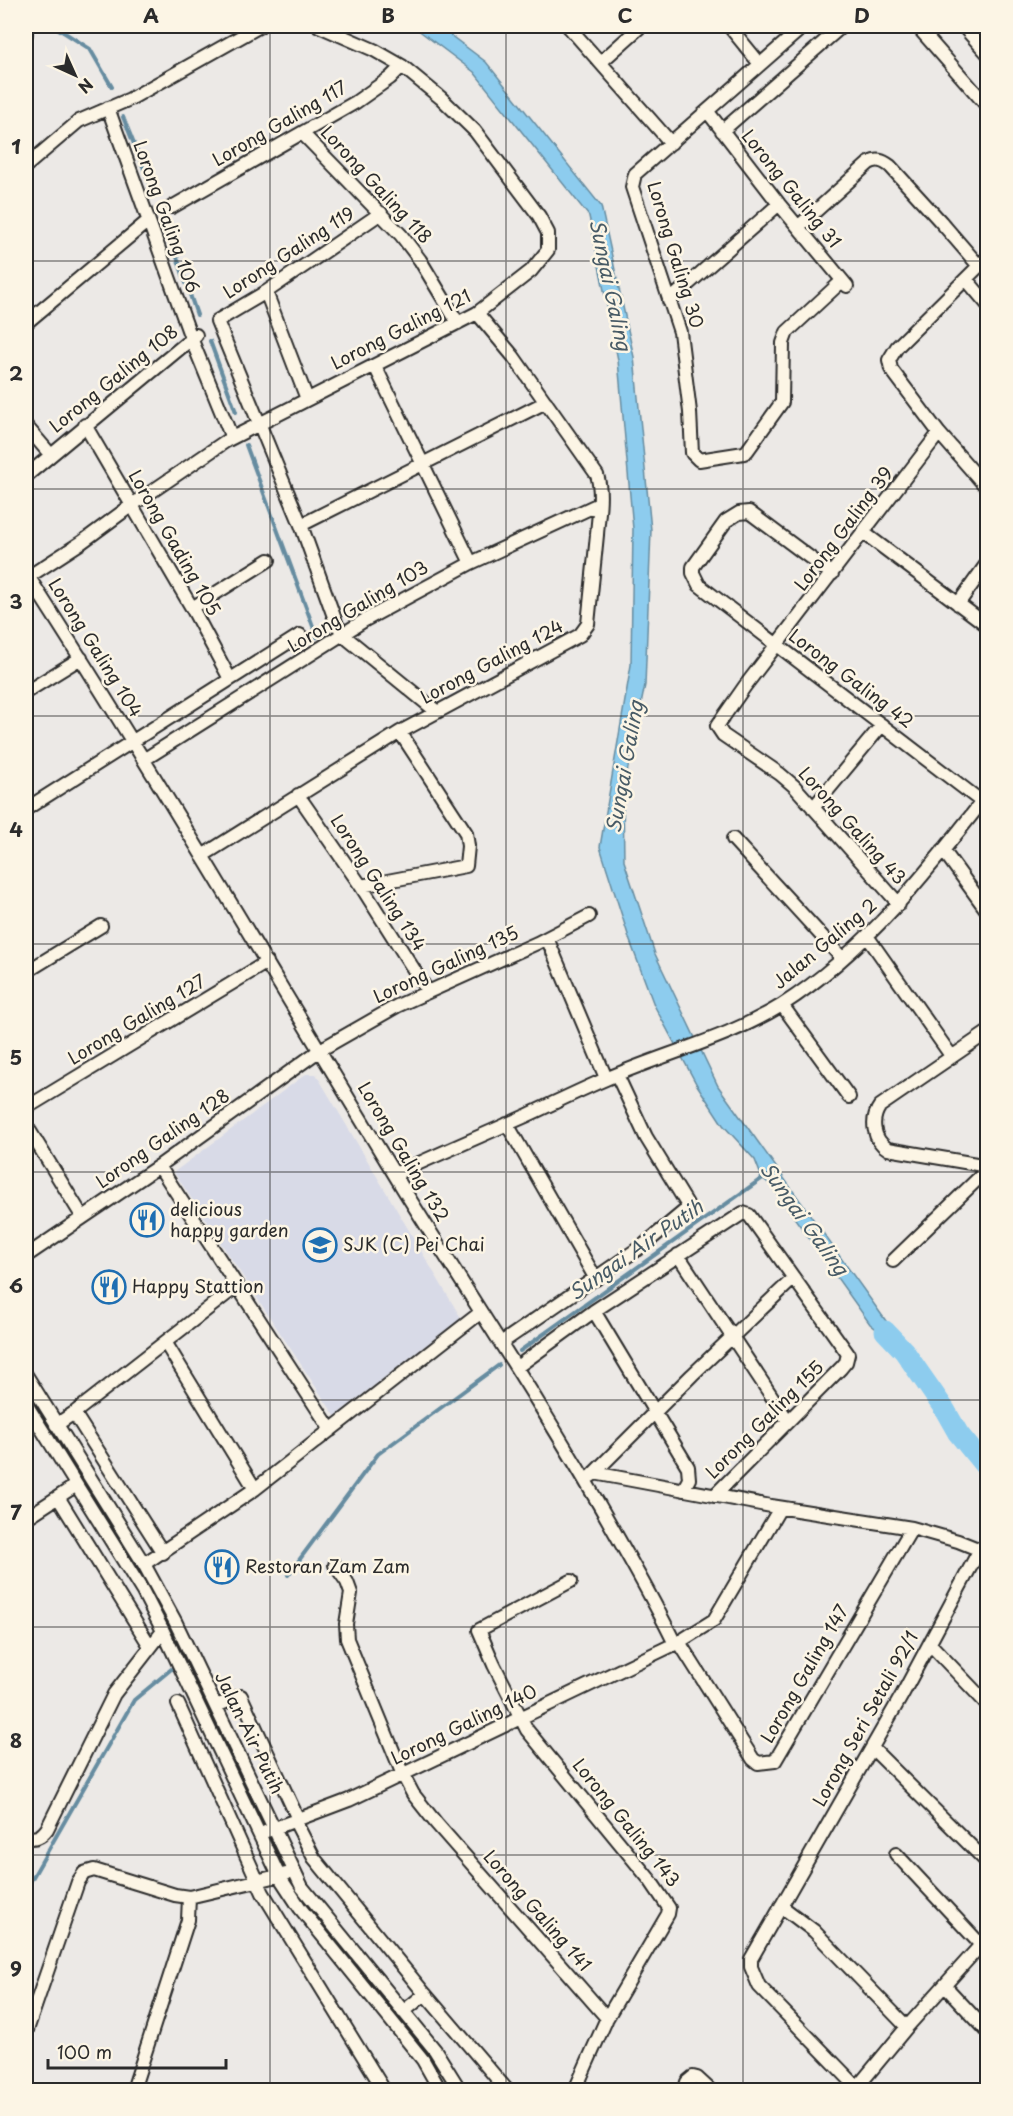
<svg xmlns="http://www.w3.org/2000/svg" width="1013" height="2116" font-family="'Playpen Sans',sans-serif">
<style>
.built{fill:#d8dae7}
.water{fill:#8dccee;stroke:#668ca0;stroke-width:1.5}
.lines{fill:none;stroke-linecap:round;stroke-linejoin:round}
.stream{stroke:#668ca0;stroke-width:4}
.river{stroke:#8dccee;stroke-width:21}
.minor-casing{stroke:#2b2b2b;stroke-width:16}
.minor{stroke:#fcf5e5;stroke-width:12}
.grid{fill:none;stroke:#2b2b2b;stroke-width:1.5;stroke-opacity:0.55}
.labels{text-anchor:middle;stroke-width:5;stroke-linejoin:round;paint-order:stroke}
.street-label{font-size:18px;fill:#2b2b2b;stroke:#fcf5e5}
.poi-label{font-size:18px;fill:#2b2b2b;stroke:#fcf5e5;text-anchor:start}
.water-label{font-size:20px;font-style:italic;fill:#485b66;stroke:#fcf5e5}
.neatline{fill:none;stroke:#2b2b2b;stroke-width:2}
.grid-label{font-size:20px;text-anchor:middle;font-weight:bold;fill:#2b2b2b}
</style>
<rect width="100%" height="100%" fill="#ece9e6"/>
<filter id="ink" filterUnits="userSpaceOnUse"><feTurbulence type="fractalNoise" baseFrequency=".0167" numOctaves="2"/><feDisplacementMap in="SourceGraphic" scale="12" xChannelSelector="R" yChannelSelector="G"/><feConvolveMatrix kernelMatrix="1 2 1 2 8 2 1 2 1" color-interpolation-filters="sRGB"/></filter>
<g filter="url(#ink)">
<!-- built -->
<path class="built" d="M306,1074H316L461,1318L335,1416L174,1172Z"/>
<!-- water -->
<path class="water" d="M413,26H438L486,62L601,206L634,357L651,530L645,685L623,792L624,861L655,954L718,1086L886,1321L904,1351L870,1324L771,1185L762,1178L755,1160L723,1125L697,1085L654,1005L630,941L600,847L631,665L633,529L618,360L589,216L474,72Z"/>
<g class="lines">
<!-- stream -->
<path class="stream" d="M54,26L90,49L112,87
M123,117L155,196
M165,222L197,315
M210,341L236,412
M246,445L317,637
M520,1351L764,1177
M288,1575L378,1454L499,1365
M26,1889L134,1700L175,1666"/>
<!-- river -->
<path class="river" d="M885,1331L904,1351L945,1410L958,1433L988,1470"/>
<defs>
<path id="minor" d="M568,26L671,143
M729,26L760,64
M804,26L643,167L635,174L632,187L680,332L690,412L692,453L699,460L744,453L747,451L782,402L783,343L787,332L842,281
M917,26L988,107
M963,26L988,54
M26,29V34
M601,62L641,26
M108,108L191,338L232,438
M708,112L779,204L847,286
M722,131L842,26
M303,134L401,235L420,260L458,323
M26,166L79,121L130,99L260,26
M172,207L356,102L390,78L402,66
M381,213L266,292L217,321L301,525L337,625L349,640L436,711
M798,227L869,163C877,159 882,160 890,166L941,222L979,266
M988,257L897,347L889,360L891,369L939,433L988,489
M966,279L988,305
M266,292L307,399
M669,301L779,204
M26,323L148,221
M375,366L471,563
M85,425L192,608L230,679
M26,426L50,454
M26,476L196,335
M301,525L546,402
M864,533L988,626
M26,573C157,775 278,984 404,1190C473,1301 545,1409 609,1522C632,1563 655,1602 675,1644
M832,574L749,512L739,513L726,521L693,567V573L699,585L982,802
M28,577L82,542L132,505L226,441L477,313L531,271L548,250V233L539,216L475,131L441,98L402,66L374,50L319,26
M958,604L988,562
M192,608L269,560
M26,692L81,658
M145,759L365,620L471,563L599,504
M298,795L361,886L428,992
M813,808L882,725
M26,809L300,635
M733,839L842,958
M943,850L988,912
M202,856L400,732L580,635L588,624C591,594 594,565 597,535C598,516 603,493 597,475L513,356L477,313
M361,886L466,866L468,846L466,833L400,732
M899,904L794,786L780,774L723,735L717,726L745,686L939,433
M867,936L952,1057
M547,938L606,1078
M26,972L101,926
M782,1005L849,1097
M988,1032L880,1106C870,1120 873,1140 888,1149L988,1166
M26,1108L267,962
M507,1124L596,1279
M26,1125L82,1216
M159,1166L331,1430
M395,1174C439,1154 483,1135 528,1115C554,1103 580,1090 606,1079C665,1053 727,1039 782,1005C865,952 928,871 988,794
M678,1255L788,1421
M26,1256L159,1166L320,1050L397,1006L537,943L589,916
M893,1261L988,1169
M594,1311L688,1467L689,1479L683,1490
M165,1342L255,1489
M501,1343L645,1244L687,1209V1204L646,1137L617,1075
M517,1367L594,1311L743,1213L749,1215L848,1354L846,1362L841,1368L714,1496
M26,1375L144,1564L175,1621L302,1887L435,2050L460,2090
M26,1404L143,1592L163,1631L279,1876L300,1908L423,2060L440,2090
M74,1413L163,1553
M56,1425L74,1413L237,1286
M594,1473L771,1506L912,1528L958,1541L988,1553
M591,1476L692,1375L794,1278
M58,1497L150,1646
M26,1518L75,1486
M144,1564L255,1489L480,1313
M335,1565L347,1582L351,1593L346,1624L347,1639L403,1775L413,1794L436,1823L607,2018
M571,1581L479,1630L494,1665L527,1730L650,1880L669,1908L668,1914L607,2018L575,2090
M679,1642L753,1759L758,1763L775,1761L912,1528
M930,1644L988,1705
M178,1704L263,1893L384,2090
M216,1706L241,1696L298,1819
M872,1748L988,1863
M295,1821L314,1858L425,1994L507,2090
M267,1831L349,1800L679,1642L714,1620L780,1508
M26,1838C36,1838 40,1838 47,1829L114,1694L163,1631
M896,1854L981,1945
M781,1906L814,1931L907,2027
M945,1986L988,2032
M403,2012L425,1994
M26,2033L78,1882L84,1873L94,1870L175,1895L189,1897L286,1874
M857,2087L759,1986L751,1967V1959L902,1695L980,1549
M133,2090L188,1920L189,1897
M685,2090L687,2082L693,2077L697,2078L710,2090
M855,2090L907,2027L988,1937"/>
</defs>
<!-- minor casing -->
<use href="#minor" class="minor-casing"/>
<!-- minor -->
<use href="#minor" class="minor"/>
</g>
</g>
<!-- grid -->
<path class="grid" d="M270,26V2090M506,26V2090M743,26V2090M26,261H988M26,489H988M26,716H988M26,944H988M26,1172H988M26,1400H988M26,1627H988M26,1855H988"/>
<!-- icons -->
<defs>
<symbol id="restaurant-ring" viewBox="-11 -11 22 22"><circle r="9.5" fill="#fcf5e5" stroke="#1f6fb2" stroke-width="1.5"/><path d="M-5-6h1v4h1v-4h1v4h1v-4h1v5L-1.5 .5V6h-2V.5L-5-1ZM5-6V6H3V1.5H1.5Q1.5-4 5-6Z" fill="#1f6fb2"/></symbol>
<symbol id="school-ring" viewBox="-11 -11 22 22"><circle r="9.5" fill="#fcf5e5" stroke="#1f6fb2" stroke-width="1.5"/><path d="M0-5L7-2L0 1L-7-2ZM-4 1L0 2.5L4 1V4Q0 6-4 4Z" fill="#1f6fb2"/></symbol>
</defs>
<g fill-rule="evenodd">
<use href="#restaurant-ring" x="128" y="1201" width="38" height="38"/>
<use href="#school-ring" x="301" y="1226" width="38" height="38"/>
<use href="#restaurant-ring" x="90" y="1268" width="38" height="38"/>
<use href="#restaurant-ring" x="203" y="1548" width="38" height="38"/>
</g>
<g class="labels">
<!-- street labels -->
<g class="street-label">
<text transform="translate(280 124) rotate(-30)" y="6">Lorong Galing 117</text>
<text transform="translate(376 185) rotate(47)" y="6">Lorong Galing 118</text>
<text transform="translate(791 189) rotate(51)" y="6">Lorong Galing 31</text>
<text transform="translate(166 217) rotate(70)" y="6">Lorong Galing 106</text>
<text transform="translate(289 253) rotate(-33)" y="6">Lorong Galing 119</text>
<text transform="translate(675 255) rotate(73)" y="6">Lorong Galing 30</text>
<text transform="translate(401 330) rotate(-27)" y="6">Lorong Galing 121</text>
<text transform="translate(114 379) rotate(-39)" y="6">Lorong Galing 108</text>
<text transform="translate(844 529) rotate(-53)" y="6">Lorong Galing 39</text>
<text transform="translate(174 543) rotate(60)" y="6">Lorong Gading 105</text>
<text transform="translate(358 607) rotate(-31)" y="6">Lorong Galing 103</text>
<text transform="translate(95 648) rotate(58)" y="6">Lorong Galing 104</text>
<text transform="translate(492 662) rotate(-28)" y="6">Lorong Galing 124</text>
<text transform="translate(851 679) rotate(37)" y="6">Lorong Galing 42</text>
<text transform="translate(852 826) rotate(48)" y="6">Lorong Galing 43</text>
<text transform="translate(378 883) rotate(57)" y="6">Lorong Galing 134</text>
<text transform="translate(825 944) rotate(-40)" y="6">Jalan Galing 2</text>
<text transform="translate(446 965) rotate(-25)" y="6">Lorong Galing 135</text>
<text transform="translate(137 1020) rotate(-31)" y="6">Lorong Galing 127</text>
<text transform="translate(163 1139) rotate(-35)" y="6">Lorong Galing 128</text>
<text transform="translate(403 1152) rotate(59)" y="6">Lorong Galing 132</text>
<text transform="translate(765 1420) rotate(-45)" y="6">Lorong Galing 155</text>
<text transform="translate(805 1674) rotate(-60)" y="6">Lorong Galing 147</text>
<text transform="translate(866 1719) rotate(-61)" y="6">Lorong Seri Setali 92/1</text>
<text transform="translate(464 1725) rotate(-26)" y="6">Lorong Galing 140</text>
<text transform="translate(249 1733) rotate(64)" y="6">Jalan Air Putih</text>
<text transform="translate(626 1823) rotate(51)" y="6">Lorong Galing 143</text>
<text transform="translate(537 1911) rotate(49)" y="6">Lorong Galing 141</text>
</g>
<!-- poi labels -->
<g class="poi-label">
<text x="170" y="1216">delicious<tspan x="170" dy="21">happy garden</tspan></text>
<text x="343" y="1251">SJK (C) Pei Chai</text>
<text x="132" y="1293">Happy Stattion</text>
<text x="245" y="1573">Restoran Zam Zam</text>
</g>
<!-- water labels -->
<g class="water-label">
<text transform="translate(610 285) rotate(78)" y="7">Sungai Galing</text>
<text transform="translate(625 767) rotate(-80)" y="7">Sungai Galing</text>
<text transform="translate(804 1219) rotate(54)" y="7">Sungai Galing</text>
<text transform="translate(636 1250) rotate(-35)" y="7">Sungai Air Putih</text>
</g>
</g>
<!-- margin -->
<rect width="1013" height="2116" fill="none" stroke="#fcf5e5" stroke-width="66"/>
<!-- north arrow -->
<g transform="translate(75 75) rotate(135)" stroke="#fcf5e5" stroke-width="4.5" paint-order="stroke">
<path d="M0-4.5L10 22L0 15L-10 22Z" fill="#2b2b2b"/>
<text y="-9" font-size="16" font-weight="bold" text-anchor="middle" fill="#2b2b2b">N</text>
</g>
<!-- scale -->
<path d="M48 2059v9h178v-9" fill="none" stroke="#2b2b2b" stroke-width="3"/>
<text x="57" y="2059" font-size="18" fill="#2b2b2b" stroke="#fcf5e5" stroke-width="4.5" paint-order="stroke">100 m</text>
<rect x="33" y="33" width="947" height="2050" class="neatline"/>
<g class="grid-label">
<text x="151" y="23">A</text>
<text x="388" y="23">B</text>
<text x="625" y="23">C</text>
<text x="862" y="23">D</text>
<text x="16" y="154">1</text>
<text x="16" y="381">2</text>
<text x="16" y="609">3</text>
<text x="16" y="837">4</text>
<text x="16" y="1065">5</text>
<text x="16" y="1293">6</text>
<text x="16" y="1520">7</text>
<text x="16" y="1748">8</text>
<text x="16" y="1976">9</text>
</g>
</svg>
